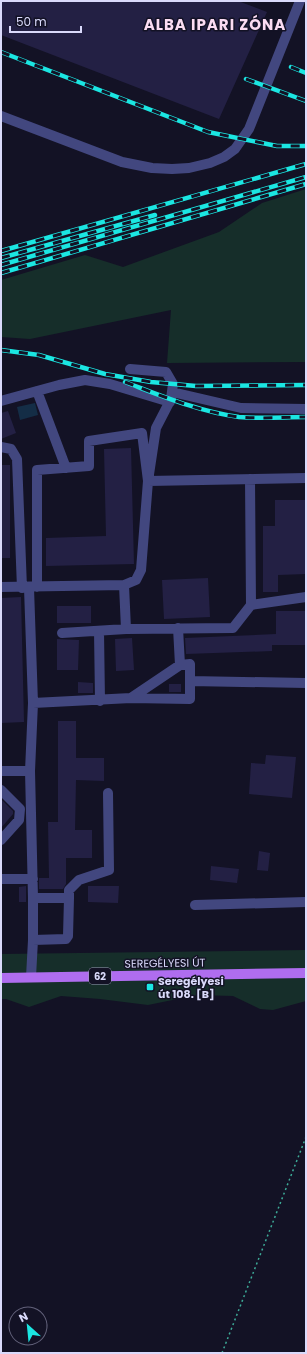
<svg xmlns="http://www.w3.org/2000/svg" width="307" height="1354" font-family="Poppins,sans-serif">
<style>
.green{fill:#162e2a}
.water{fill:#142d46}
.building{fill:#232044}
.lines{fill:none;stroke-linecap:round;stroke-linejoin:round}
.path{stroke:#3dab98;stroke-width:1.5;stroke-dasharray:2 3;stroke-linecap:butt}
.minor{stroke:#42477f;stroke-width:10}
.major{stroke:#af6def;stroke-width:10}
.rail-casing{stroke:#1be6e2;stroke-width:4.5}
.rail{stroke:#131225;stroke-width:3;stroke-dasharray:9;stroke-linecap:butt}
.poi-dot{fill:#1be6e2;stroke:#131225;stroke-width:1.5}
.labels{text-anchor:middle;stroke-width:3;stroke-linejoin:round;paint-order:stroke}
.shield{fill:#131225;stroke:#9e9ebb;stroke-width:1}
.shield-label{font-size:10px;font-weight:bold;fill:#dadafb}
.street-label{font-size:11px;fill:#dadafb;stroke:#131225}
.poi-label{font-size:11px;font-weight:bold;fill:#dadafb;stroke:#131225;text-anchor:start}
.district-label{font-size:15px;font-weight:bold;letter-spacing:1px;fill:#fbdcf3;stroke:#131225}
</style>
<rect width="100%" height="100%" fill="#131225"/>
<!-- green -->
<path class="green" d="M306,189V362L167,363L171,310L30,339L1,337V280L85,255L123,267L219,232L262,203Z
M306,950V1001L273,1010L260,1009L233,996L197,995L148,1005L100,999L61,996L29,1007L6,999H1V954Z"/>
<!-- water -->
<path class="water" d="M35,403L38,415L20,420L17,407Z"/>
<!-- building -->
<path class="building" d="M1,1H238L267,12L219,119L1,35Z
M8,411L16,433L1,439V413Z
M131,448L134,564L46,566V538L106,536L104,449Z
M1,465H10V558H1Z
M275,500H306V574L278,575V592H263V526H275Z
M208,578L210,617L164,619L162,580Z
M21,597L24,722L1,723V598Z
M57,606H91V623H57Z
M276,611H306V645H272V651L186,654L185,638L276,634Z
M132,638L134,670L116,671L115,639Z
M57,639L79,640L78,670H57Z
M78,682L93,683V693H78Z
M169,684H181V692H169Z
M58,721H76V758H104V781L76,780L75,830H92V858H66V884L63,889H39V878H49L48,822H58Z
M266,755L296,757L292,798L249,794L251,763L265,764Z
M1,799L13,811V814L1,828Z
M259,851L270,853L268,871L257,870Z
M211,866L239,869L237,883L210,880Z
M26,886V902H19V887Z
M88,886H119L118,903L88,902Z"/>
<g class="lines">
<!-- path -->
<path class="path" d="M222,1353L306,1137"/>
<!-- minor -->
<path class="minor" d="M1,116L122,162L152,168L172,169L189,168L210,163L224,157L235,149L249,129L300,1
M37,391L66,468
M172,392L241,408L306,409
M1,401L59,385L85,380L110,384L170,402
M1,447L11,449L17,459L22,588
M124,585L126,629
M1,587L124,585L136,580L141,570L148,481L156,428L171,399L173,384L166,372L130,369
M37,587V470L89,466V441L142,433L148,481L306,478
M29,588L33,703L30,771L33,898
M251,605L306,597
M99,631L100,701
M62,633L126,629L233,628L251,605L250,479
M180,665L190,664V681
M131,698L180,665L178,628
M33,703L131,698L190,699V681L306,683
M1,771H30
M1,790L20,809L19,820L1,840
M1,879H33
M69,898V890L79,880L109,870L108,793
M195,905L306,902
M31,977L33,940V898H69L68,936L66,939L33,940"/>
<!-- major -->
<path class="major" d="M1,978L306,973"/>
<defs>
<path id="rail" d="M1,52L208,132L277,146H306
M291,67L306,73
M246,79L306,101
M1,251L306,164
M1,258L155,215
M1,265L306,177
M1,273L306,184
M1,350L39,355L105,374L151,382L196,386L306,385
M125,382C162,396 200,412 239,417C261,419 284,417 306,417"/>
</defs>
<!-- rail casing -->
<use href="#rail" class="rail-casing"/>
<!-- rail -->
<use href="#rail" class="rail"/>
</g>
<!-- markers -->
<rect class="poi-dot" x="146" y="983" width="8" height="8" rx="2"/>
<g class="labels">
<!-- shield labels -->
<rect class="shield" x="89" y="968" width="22" height="16" rx="3"/>
<g class="shield-label">
<text x="100" y="980">62</text>
</g>
<!-- street labels -->
<g class="street-label">
<text transform="translate(165 963) rotate(-1)" y="4">SEREGÉLYESI ÚT</text>
</g>
<!-- poi labels -->
<g class="poi-label">
<text x="158" y="985">Seregélyesi<tspan x="158" dy="13">út 108. [B]</tspan></text>
</g>
<!-- district labels -->
<g class="district-label">
<text x="215" y="30">ALBA IPARI ZÓNA</text>
</g>
</g>
<!-- border -->
<rect width="307" height="1354" fill="none" stroke="#dadafb" stroke-width="4"/>
<!-- north arrow -->
<g transform="translate(28 1326) rotate(333)"><circle r="19" fill="#131225" stroke="#63627b"/>
<path d="M0-3L7 15L0 10L-7 15Z" fill="#1be6e2"/>
<text y="-6" font-size="11" font-weight="bold" text-anchor="middle" fill="#dadafb">N</text>
</g>
<!-- scale -->
<path d="M10 26v6h71v-6" fill="none" stroke="#dadafb" stroke-width="2"/>
<text x="16" y="26" font-size="12" fill="#dadafb" stroke="#131225" stroke-width="3" paint-order="stroke">50 m</text>
</svg>
